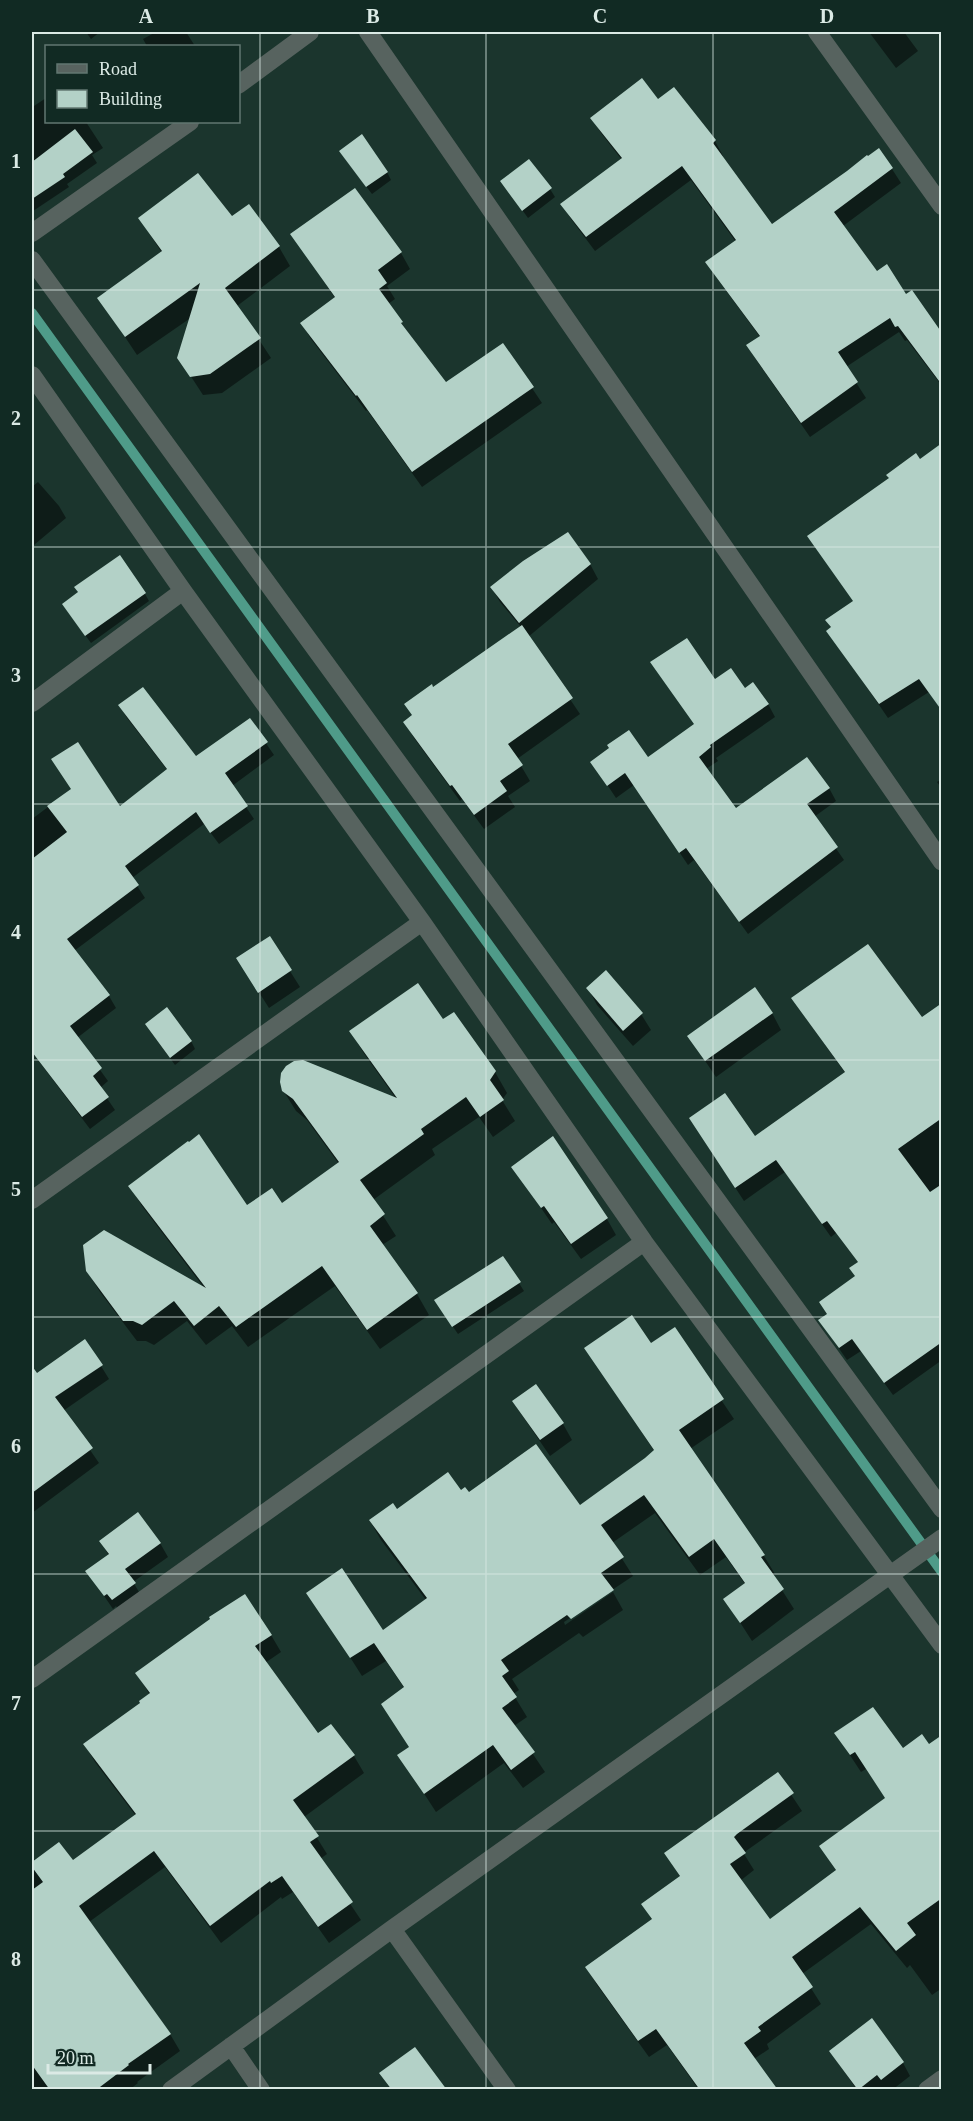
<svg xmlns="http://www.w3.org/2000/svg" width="973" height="2121" font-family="'Times New Roman',serif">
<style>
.shadow{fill:#0007}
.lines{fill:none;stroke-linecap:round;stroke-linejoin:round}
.stream{stroke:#4f9b89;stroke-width:10}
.building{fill:#b3d1c7}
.minor{stroke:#57635f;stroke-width:18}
.grid{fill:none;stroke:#dbeae5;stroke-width:1.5;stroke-opacity:0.55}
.neatline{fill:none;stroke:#dbeae5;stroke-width:2}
.grid-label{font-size:20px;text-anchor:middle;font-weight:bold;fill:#dbeae5}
</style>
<rect width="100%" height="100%" fill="#1b352d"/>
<!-- shadow -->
<path class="shadow" d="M86,32H100L91,39Z
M156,32H186L195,46H147L143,39Z
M869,32H904L918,51L896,68Z
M46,98V122H86L103,148L92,155L97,163L67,184L69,187L33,211L32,103L34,106Z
M658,101L715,141L723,156L722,157L772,226L892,169L901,183L843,226L877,273L906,296L936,330L942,325V386L907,340L905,341L899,332L846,367L866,398L810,437L757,361L748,346L760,337L716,277L707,262L736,242L691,180L595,251L571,219L562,204L622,160L601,133L592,118Z
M345,159L387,172L391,180L372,194Z
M502,182L550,189L555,197L528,218Z
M354,190L401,253L410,269L387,286L395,299L388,304L445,385L503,345L542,403L422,487L367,410L366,411L311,339L302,324L335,298L292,234Z
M249,206L279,247L290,266L237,306L271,358L222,393L203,395L179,358L192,317L137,355L99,298L162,253L140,219L232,218Z
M942,445V711L929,692L888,718L828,631L832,629L827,621L854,602L808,536L920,461Z
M38,482L59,506L66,518L34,545H32V487Z
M590,564L598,579L528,637L580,714L517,759L530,781L508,796L515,807L484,829L462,799L460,801L414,738L405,722L413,717L433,689L521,627L500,602L492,588Z
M76,588L145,594L149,601L91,643L68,612L79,594Z
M715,681L745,690L768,704L775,717L716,758L718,761L706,769L735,810L829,788L836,801L814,817L844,860L748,934L694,860L688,865L634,785L616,798L592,762L648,759L695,725Z
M120,706L196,758L250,720L274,755L232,786L254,819L219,844L204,824L132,878L145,898L74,951L109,996L116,1008L77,1038L108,1081L100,1088L115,1110L90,1129L32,1052V819L72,789L119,808L168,771L127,718Z
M942,779V789L937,782Z
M269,938L300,987L269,1008L248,975Z
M588,988L641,1014L651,1030L633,1046L597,1005Z
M942,1005V1360L893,1395L861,1351L847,1360L820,1321L829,1315L856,1277L859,1263L836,1233L831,1237L785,1172L744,1201L698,1131L755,1139L846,1074L801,1011L922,1019Z
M772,1013L781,1030L716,1077L689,1037Z
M443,1021L495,1072L507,1093L502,1100L515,1121L493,1137L479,1117L432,1149L435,1155L373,1200L396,1236L382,1245L417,1294L429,1315L380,1349L335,1286L248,1347L232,1326L206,1345L187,1321L154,1345L146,1341H137L100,1292L87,1271L205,1289L142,1206L130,1186L247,1207L282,1205L339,1164L307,1120L296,1111L283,1090L397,1100L363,1052L351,1032Z
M151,1032L191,1041L195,1049L175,1065Z
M513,1167L607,1219L616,1235L581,1259L554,1222L552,1224Z
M503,1258L524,1291L458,1334L440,1308Z
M674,1330L734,1419L690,1449L764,1556L775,1574L773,1576L794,1609L752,1641L725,1599L745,1584L726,1557L700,1575L655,1513L612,1543L633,1576L564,1622L565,1625L613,1592L623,1610L583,1637L579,1633L512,1679L519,1690L513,1694L527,1717L514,1726L545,1772L523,1788L504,1763L436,1812L399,1755L410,1748L383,1704L405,1689L386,1661L362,1676L320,1610L383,1632L426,1600L381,1540L370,1521L461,1492L469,1495L580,1507L655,1452L586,1349L651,1345Z
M101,1366L109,1379L63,1411L99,1463L32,1513V1373L34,1376Z
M513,1402L563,1424L572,1440L550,1456Z
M101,1541L160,1543L168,1557L133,1582L142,1597L120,1613L116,1606L113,1609L87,1571L109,1556Z
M271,1635L281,1652L265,1663L318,1735L331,1726L354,1756L364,1773L304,1817L327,1854L320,1859L361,1920L329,1943L293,1892L282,1899L281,1897L221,1943L165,1867L89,1922L170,2034L180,2051L137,2082L138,2083L129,2090H32V1863L59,1844L72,1862L136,1816L95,1762L85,1745L142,1704L150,1695L137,1674Z
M873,1709L942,1858V1988L932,1995L910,1965L907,1968L871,1924L802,1974L821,2004L767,2044L769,2049L754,2059L776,2090H699L667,2045L649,2057L597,1985L587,1968L653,1921L643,1904L681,1878L666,1854L778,1775L802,1811L746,1851L744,1854L754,1870L740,1881L770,1921L837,1872L821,1847L886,1799L866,1769L861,1772L836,1734Z
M831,2052L903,2063L910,2076L892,2090H888L886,2087L883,2090H857Z"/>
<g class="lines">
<!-- stream -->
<path class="stream" d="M32,313L942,1572"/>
</g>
<!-- building -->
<path class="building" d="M642,78L658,99L674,87L716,140L713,143L772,224L847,171L867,155L868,156L879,148L893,168L834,212L877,271L887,264L906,294L912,290L942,333V385L898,326L895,327L890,318L838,352L858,382L801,423L746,345L760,336L705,262L736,240L682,166L586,237L560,204L622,158L590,118Z
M75,129L93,152L63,174L65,177L32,199V162Z
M362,134L388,172L366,187L339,151Z
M529,159L552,188L522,211L500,181Z
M198,173L232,216L249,204L280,246L225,288L261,338L210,374L190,377L177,358L200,283L125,337L97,298L162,251L138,218Z
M355,188L402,252L378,270L387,283L379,289L403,322L401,323L446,382L503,343L534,387L412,472L357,395L356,396L300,323L335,297L290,234Z
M942,443V711L919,679L879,704L826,631L831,627L825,620L853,601L807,536L889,478L886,475L916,453L920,459Z
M568,532L591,564L519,623L490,587L523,561Z
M120,555L146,593L85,636L62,604L78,592L74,587Z
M522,625L573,698L508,744L523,765L500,781L507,791L474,815L452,785L450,786L403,722L412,715L404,704L432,684L433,687Z
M687,638L715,679L731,668L745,688L753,682L769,704L710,745L711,747L699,757L736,808L807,757L830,788L807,804L838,847L739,922L686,848L679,853L625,773L607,786L590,762L609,748L607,745L629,730L648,757L694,724L650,662Z
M143,687L196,756L250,718L268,742L225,773L248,806L210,833L196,812L125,866L139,885L67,939L110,995L70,1026L102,1068L93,1076L109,1097L82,1117L32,1052V859L67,832L47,806L71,789L51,759L78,742L120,806L167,769L118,705Z
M270,936L292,970L258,993L236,958Z
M868,944L922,1017L942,1003V1118L898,1149L930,1192L942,1184V1342L884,1383L852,1339L839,1348L818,1320L827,1314L819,1302L855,1276L849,1268L858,1262L827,1221L822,1224L776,1160L735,1188L689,1118L725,1093L755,1136L845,1072L791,998Z
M606,970L643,1013L623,1031L586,988Z
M418,983L443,1019L454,1012L496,1071L490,1080L504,1100L480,1117L466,1097L421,1129L424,1134L360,1180L385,1214L370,1226L418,1293L367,1330L322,1266L236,1327L219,1306L194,1326L174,1301L142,1325L133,1321H123L86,1271L83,1245L104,1230L206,1288L128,1186L188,1141L189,1142L199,1134L247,1205L272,1188L282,1203L339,1162L293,1099L282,1091L280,1082L281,1073L286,1066L294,1061L303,1060L397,1098L349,1031Z
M755,987L773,1013L705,1061L687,1036Z
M167,1007L192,1041L170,1058L145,1024Z
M553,1136L608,1218L571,1244L544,1206L541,1208L511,1167Z
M503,1256L521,1282L452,1327L434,1300Z
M632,1315L651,1343L675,1327L724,1399L679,1430L765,1555L761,1557L784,1589L740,1623L723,1599L745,1583L714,1539L689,1557L644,1495L601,1525L624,1557L601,1573L614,1590L571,1619L567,1615L501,1660L509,1671L502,1676L517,1697L502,1708L535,1752L511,1770L493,1745L424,1794L397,1755L409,1747L381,1704L404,1687L374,1643L350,1658L306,1593L342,1568L383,1630L427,1598L369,1520L393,1503L397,1509L448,1472L461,1490L465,1487L469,1492L536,1444L580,1505L645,1458L654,1450L584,1348Z
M85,1339L103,1365L55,1397L93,1448L32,1493V1366L37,1373Z
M536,1384L564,1423L540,1440L512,1401Z
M138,1512L161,1543L125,1569L136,1583L112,1600L107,1594L104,1596L85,1571L109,1554L99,1541Z
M245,1594L272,1635L255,1646L318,1733L331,1724L355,1755L293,1800L319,1836L310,1842L353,1902L318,1927L282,1876L271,1883L270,1881L210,1926L154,1851L79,1906L171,2034L128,2064L129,2065L96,2090H50L32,2065V1890L43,1882L32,1867V1862L59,1842L73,1860L136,1814L83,1744L140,1703L139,1701L150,1693L135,1673L210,1619L209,1617Z
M873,1707L903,1748L922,1734L929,1744L942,1735V1898L907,1923L916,1935L896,1951L860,1907L792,1957L813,1987L758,2027L761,2031L744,2043L778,2090H700L656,2029L638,2041L585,1967L652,1919L641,1904L680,1876L664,1853L778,1772L794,1793L737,1834L734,1837L746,1853L730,1864L770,1919L836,1870L819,1846L885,1798L855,1752L850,1755L834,1733Z
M872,2018L904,2062L881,2080L877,2075L858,2090L829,2051Z
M415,2047L447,2090H392L379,2073Z"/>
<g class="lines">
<!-- minor -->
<path class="minor" d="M368,32L942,862
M817,32L942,206
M238,85L310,32
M32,233L190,122
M32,260L942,1509
M32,375L183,591L422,922L644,1242L942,1645
M32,703L183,591
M32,1200L422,922
M32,1679L644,1242
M392,1929L507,2090
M231,2046L261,2090
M171,2090L392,1929L942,1538
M927,2090L942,2079"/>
</g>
<!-- grid -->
<path class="grid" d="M260,32V2090M486,32V2090M713,32V2090M32,290H942M32,547H942M32,804H942M32,1060H942M32,1317H942M32,1574H942M32,1831H942"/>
<!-- border -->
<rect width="973" height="2121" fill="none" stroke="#112a23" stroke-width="66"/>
<!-- legend -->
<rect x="45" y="45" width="195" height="78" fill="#112a23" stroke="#627771" stroke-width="1.5"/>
<rect x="57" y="64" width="30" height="9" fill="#57635f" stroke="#627771" stroke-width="1.5"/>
<text x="99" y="75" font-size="18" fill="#dbeae5">Road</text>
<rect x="57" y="90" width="30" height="18" fill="#b3d1c7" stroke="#627771" stroke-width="1.5"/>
<text x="99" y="105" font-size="18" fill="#dbeae5">Building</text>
<!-- scale -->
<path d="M48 2064v9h102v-9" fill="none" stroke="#dbeae5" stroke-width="3"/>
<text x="57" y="2064" font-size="18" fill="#dbeae5" stroke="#112a23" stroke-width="4.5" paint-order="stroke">20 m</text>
<rect x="33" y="33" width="907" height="2055" class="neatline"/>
<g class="grid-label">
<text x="146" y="23">A</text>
<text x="373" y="23">B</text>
<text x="600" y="23">C</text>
<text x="827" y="23">D</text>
<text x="16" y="168">1</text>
<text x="16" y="425">2</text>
<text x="16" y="682">3</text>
<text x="16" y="939">4</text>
<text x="16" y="1196">5</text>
<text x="16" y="1453">6</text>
<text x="16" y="1710">7</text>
<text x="16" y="1966">8</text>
</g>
</svg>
